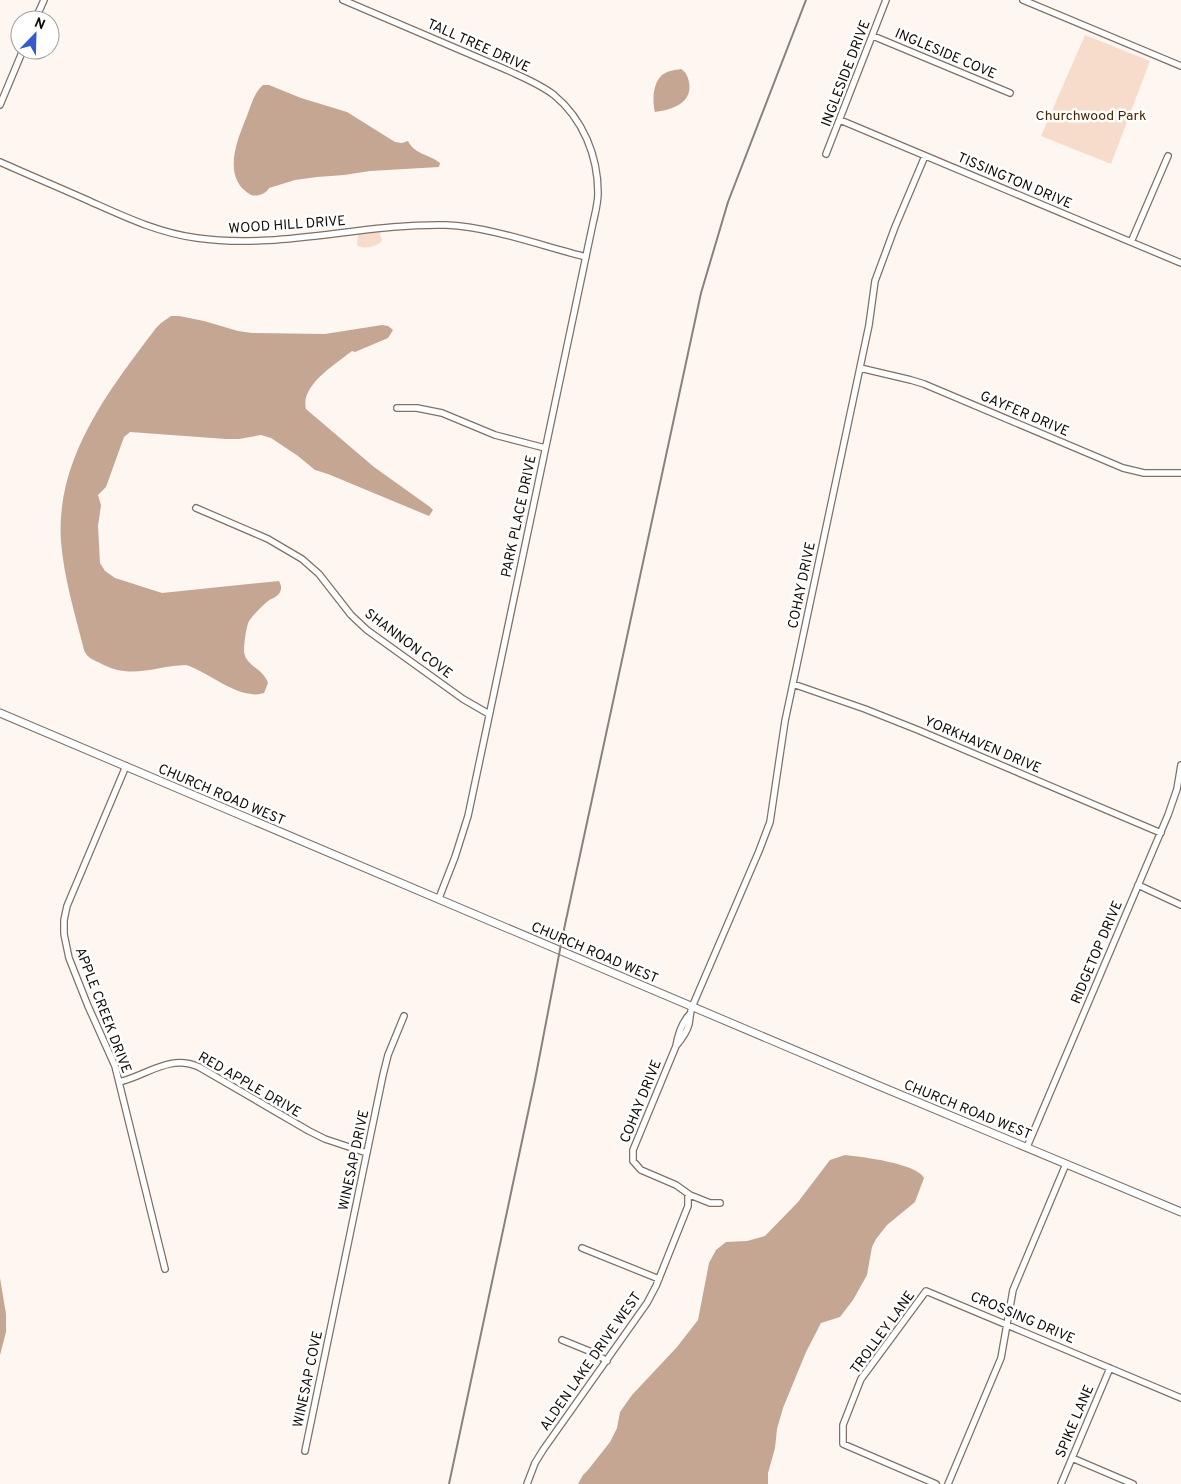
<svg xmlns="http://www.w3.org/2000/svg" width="1181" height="1484" font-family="Overpass,sans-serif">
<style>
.green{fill:#f7dccb}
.water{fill:#c4a693}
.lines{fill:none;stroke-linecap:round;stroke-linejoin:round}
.minor-casing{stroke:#807066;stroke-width:8}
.tertiary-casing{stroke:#807066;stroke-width:9}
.minor{stroke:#fff;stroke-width:5.5}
.tertiary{stroke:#fff;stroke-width:7}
.rail{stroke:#88817d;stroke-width:2}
.labels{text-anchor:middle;stroke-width:5;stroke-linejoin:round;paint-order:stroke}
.street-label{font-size:14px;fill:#130d09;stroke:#fff}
.park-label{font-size:14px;fill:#4a2301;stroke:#fff}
</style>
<rect width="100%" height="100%" fill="#fdf6f1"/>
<!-- green -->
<path class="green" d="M1085,35L1150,61L1111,164L1041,136Z
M379,231L382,240L380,243C373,247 363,250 357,245L358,234Z"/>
<!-- water -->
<path class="water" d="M681,69C686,72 688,77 689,82C693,103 672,110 655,112C652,101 653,84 661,76C666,71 675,70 681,69Z
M263,85H269L301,98L347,112L395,142L402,143L408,141C415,155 429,154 440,163L439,167L370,171L344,175L317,177L295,180L269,188C266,194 257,197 251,195C221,178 237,140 247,116C251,105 254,93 263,85Z
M171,316H179L204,321L238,331L252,333L325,334L382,325L388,326L393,330L388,338L355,352L352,351C336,364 300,385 306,409L374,467L430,507L433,510L429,516L328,474L315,470L298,456L271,438L261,435L239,439H226L130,432L124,437L106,487L98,495L101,505L98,526L100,563L105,571L115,578L162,593L279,581C281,585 282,588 280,592C278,597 272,598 268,601C262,606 254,614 249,621C246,627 244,644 244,651C245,666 263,668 268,683L264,693C240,701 209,672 186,665C153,666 131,681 98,662C91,659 87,657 84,650C75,614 64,578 61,542C55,459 109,390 156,328L161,323Z
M845,1155C862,1157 916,1163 924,1178L915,1202L887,1225L876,1239L872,1247L867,1275L853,1300L840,1317L821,1323L806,1352L783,1408L777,1429L775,1448L768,1473V1484H578L583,1475L588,1470L610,1442L617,1428L620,1412L632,1395L677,1347L698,1320L709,1263L716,1250L726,1242L747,1241L765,1236L798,1202L830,1160Z
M0,1278L6,1314V1332L0,1355Z"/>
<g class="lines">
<defs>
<path id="minor" d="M343,0L507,70C522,77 540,84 554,95C583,119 598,156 598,193C598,203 595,214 593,223L468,816L455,857L439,898
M1023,0L1181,66
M35,20L44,0
M873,36L1010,93
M0,105L23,50
M840,120L1181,263
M826,154L886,0
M0,162C29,175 58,187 87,200C123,216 158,233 197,238C280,250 363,223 446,225C492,227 541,246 586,257
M1131,242L1168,156
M860,368L911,380L924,384L1123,468L1144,473H1181
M397,408H417L442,413L495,435L545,448
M196,508L268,539L302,559L319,574L351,615L367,630L463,699L489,714
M793,684L865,709L918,730L1161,833
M126,766L67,906L64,920V934L69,958L88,1006L115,1066L165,1269
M1138,885L1181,905
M689,1015C681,1024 678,1034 676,1046L633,1150V1161L641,1170L676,1185L690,1195L710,1203H720
M676,1046C681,1040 687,1032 689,1024C690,1018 690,1013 692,1007L759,851L770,822L785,721L869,325L875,281L895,227L925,156
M119,1082C148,1075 169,1054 199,1067L309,1131L325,1139L367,1153
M1027,1147L1168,815L1177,789L1181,765
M582,1248L659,1279
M562,1340L594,1353L607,1361
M305,1451L383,1075L388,1055L404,1016
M1072,1458L1133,1484
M527,1484L535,1463L543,1450L647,1303L656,1286L688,1206V1194
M936,1484L843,1444V1425L861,1379L926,1291L1181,1398
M948,1484L1001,1358L1013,1290L1066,1164
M1061,1484L1110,1368"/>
<path id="tertiary" d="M0,713L877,1085L1181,1212"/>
</defs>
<!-- minor casing -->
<use href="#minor" class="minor-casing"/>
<!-- tertiary casing -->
<use href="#tertiary" class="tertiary-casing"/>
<!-- minor -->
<use href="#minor" class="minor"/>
<!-- tertiary -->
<use href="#tertiary" class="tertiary"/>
<!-- rail -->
<path class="rail" d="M449,1484L535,1080L563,934L701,293L728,202L806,0"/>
</g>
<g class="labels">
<!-- street labels -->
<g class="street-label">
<text transform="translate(479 45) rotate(24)" y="5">TALL TREE DRIVE</text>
<text transform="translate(946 53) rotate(23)" y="5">INGLESIDE COVE</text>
<text transform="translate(845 73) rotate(-69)" y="5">INGLESIDE DRIVE</text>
<text transform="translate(1015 180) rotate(23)" y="5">TISSINGTON DRIVE</text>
<text transform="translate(287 224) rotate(-4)" y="5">WOOD HILL DRIVE</text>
<text transform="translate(1025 413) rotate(23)" y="5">GAYFER DRIVE</text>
<text transform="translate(518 516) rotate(-78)" y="5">PARK PLACE DRIVE</text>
<text transform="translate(801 585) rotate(-78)" y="5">COHAY DRIVE</text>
<text transform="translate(409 643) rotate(37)" y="5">SHANNON COVE</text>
<text transform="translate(983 744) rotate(23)" y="5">YORKHAVEN DRIVE</text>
<text transform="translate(222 794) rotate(23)" y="5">CHURCH ROAD WEST</text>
<text transform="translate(595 952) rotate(23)" y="5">CHURCH ROAD WEST</text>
<text transform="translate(1096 952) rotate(-67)" y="5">RIDGETOP DRIVE</text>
<text transform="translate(104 1010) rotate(69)" y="5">APPLE CREEK DRIVE</text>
<text transform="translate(250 1084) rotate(30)" y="5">RED APPLE DRIVE</text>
<text transform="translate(640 1101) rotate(-68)" y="5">COHAY DRIVE</text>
<text transform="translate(968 1109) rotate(22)" y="5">CHURCH ROAD WEST</text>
<text transform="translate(353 1160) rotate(-78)" y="5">WINESAP DRIVE</text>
<text transform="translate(1023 1317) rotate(23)" y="5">CROSSING DRIVE</text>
<text transform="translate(882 1332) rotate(-54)" y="5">TROLLEY LANE</text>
<text transform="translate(590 1361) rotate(-55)" y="5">ALDEN LAKE DRIVE WEST</text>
<text transform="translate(307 1379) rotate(-78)" y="5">WINESAP COVE</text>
<text transform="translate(1074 1421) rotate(-67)" y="5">SPIKE LANE</text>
</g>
<!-- park labels -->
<g class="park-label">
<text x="1091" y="120">Churchwood Park</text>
</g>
</g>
<!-- north arrow -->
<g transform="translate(35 35) rotate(23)"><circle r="24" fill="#ffffff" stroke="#a19e9d"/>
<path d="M0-4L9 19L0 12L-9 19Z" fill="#325bcb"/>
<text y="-8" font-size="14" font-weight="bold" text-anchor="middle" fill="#130d09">N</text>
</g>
</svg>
